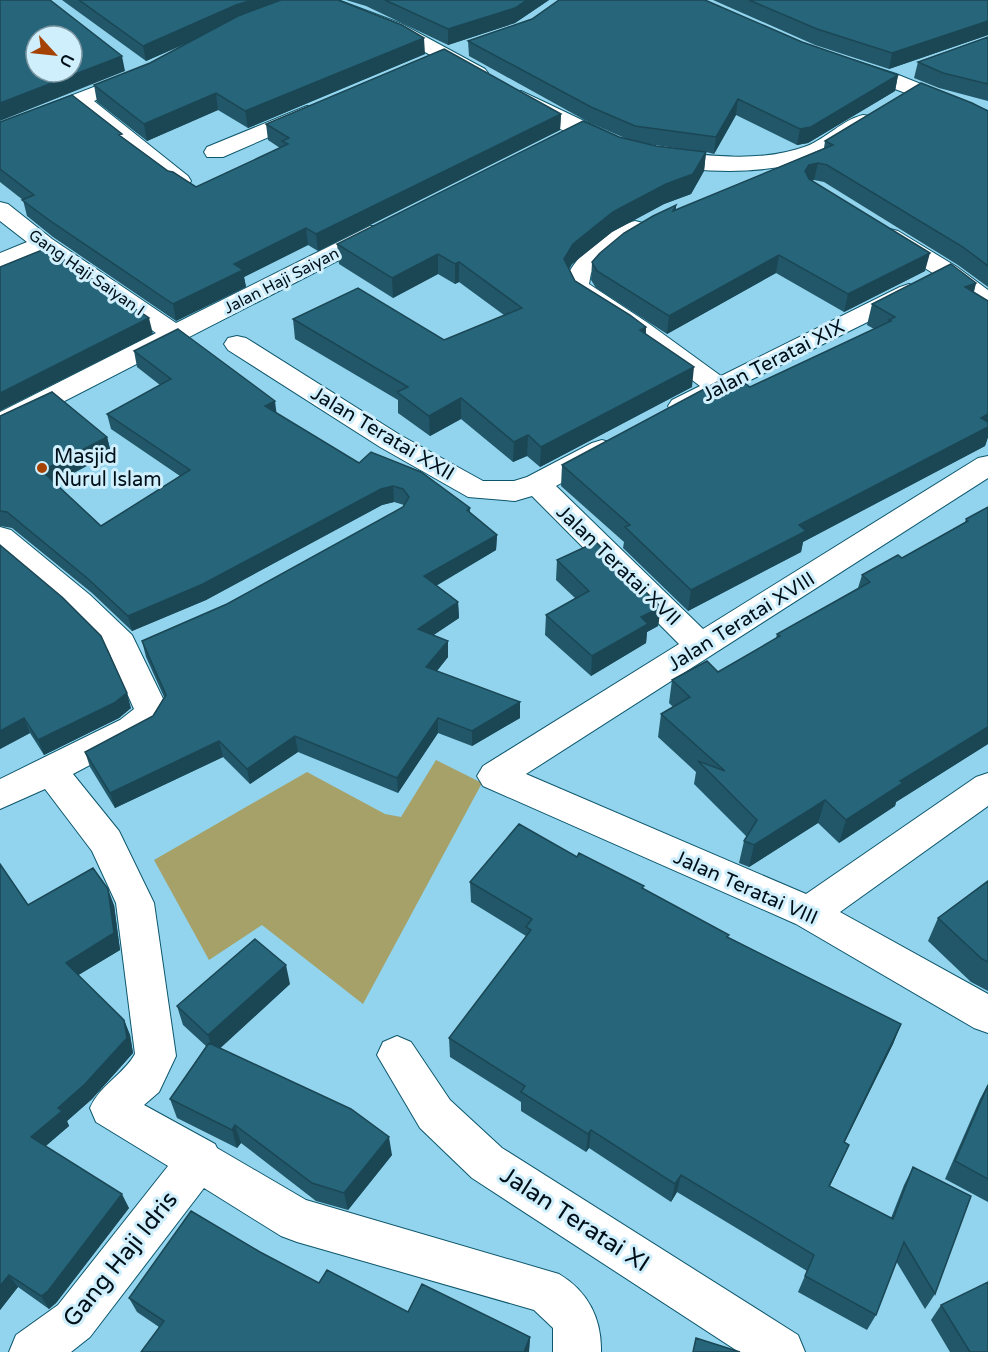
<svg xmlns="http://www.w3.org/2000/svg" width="988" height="1352" font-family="'Varela Round',sans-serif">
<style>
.green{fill:#a6a168}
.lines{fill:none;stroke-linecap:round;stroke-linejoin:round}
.minor-casing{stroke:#0c566c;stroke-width:2}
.minor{fill:#fff;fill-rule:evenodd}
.wall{fill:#215769;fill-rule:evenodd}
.shaded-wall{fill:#1b4755}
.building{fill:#26657a;stroke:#1b4755;stroke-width:1.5;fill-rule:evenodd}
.poi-dot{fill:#a54205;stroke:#d0effc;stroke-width:2}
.labels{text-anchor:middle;stroke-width:6;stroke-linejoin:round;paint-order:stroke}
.far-street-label{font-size:16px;fill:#001019;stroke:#d0effc}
.street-label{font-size:20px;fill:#001019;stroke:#d0effc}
.poi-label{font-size:20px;fill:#001019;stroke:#d0effc;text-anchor:start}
.near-street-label{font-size:24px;fill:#001019;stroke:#d0effc}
</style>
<rect width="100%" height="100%" fill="#92d4ed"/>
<!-- green -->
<path class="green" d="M436,760L482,783L363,1004L262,925L209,960L154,860L307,772L385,814L401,817Z"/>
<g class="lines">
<defs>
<path id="minor" d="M311,0H338L402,24L485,69L488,73L485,77H471L388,32L313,4Z
M853,60L896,74L988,111V125L846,70L843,66L846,62Z
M138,70L145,72L148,76L145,80L94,101L188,176L191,181L188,186H172L76,108L0,138V123Z
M521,91L622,139L625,144L622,149C596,155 537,115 514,101L511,97L514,93Z
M307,106L315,107L318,112L315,117L223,157H207L204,152L207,147Z
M863,115L871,116L874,121L871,126C855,135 840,148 823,155C773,175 705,175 653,162L650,157L653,152L661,150C708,156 762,163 807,146C827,138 842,120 863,115Z
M0,202L8,204L52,239L176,323L370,226H386L390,231L386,236L10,429L0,432V412L156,333L42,254L0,269V253L27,242L0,221Z
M635,221L643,223L647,228L643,233L591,273L589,284L648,323L721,376L900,287L909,284L918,287L922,292L918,297L682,414L672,412L668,406L672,400L700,386L630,333L575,299L565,285C567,260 611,227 635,221Z
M890,229L898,231L957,267L988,290V310L979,307L939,277L882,241L878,236L882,231Z
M237,336L246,338L400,435L483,481H514L527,477L592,443L602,440L612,443L616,449L612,455L556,486L703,629L978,458L988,456V478L526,774L806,894L976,777L988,773V806L840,912L988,994V1033L974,1028L796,924L483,786L477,776L483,766L679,644L532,496L515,501L468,497L380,447L228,350L224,344L228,338Z
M0,527L11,530L90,595L132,635L168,709L156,730L73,774L119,831L154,903L176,1056L159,1092L144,1105L215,1144L217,1148L306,1200L559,1274C588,1291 602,1319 601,1352H553V1328L534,1310L297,1242L281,1236L204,1188L90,1337L71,1352H9L16,1335L58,1305L168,1166L96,1122L90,1108C100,1085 123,1075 135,1054L116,903L92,851L45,789L0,809V779L120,720L134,709L108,650L68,611L0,553Z
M397,1036L411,1042L450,1100L502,1148L798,1335L805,1352H739L472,1178L420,1128L377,1055L383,1042Z"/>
</defs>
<!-- minor casing -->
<use href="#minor" class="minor-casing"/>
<!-- minor -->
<use href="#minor" class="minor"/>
</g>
<!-- wall -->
<path class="wall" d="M62,0H338L425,54L248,128L218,110L147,141L97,102L94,85L150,63L192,41L146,61Z
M346,0H549L515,23L448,45L366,6Z
M713,0H988V35L889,69L815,45Z
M532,19L802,42L898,75L895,91L808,143L797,145L736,115L714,154L706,152L704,171L691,194L664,204L612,232L572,264L569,269L575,281L646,327V334L692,387L540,467L527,456L513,462L461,419L430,436L398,413V400L295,339L293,319L444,340L504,315L459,282L455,284L438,274L393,298L339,264L337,244L619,137L627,139L590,123L469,56L468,41ZM647,144L662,146L682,149L656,146Z
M988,37V101L939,88L914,78L918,62Z
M988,111V287L958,265L824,182L814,180H812L925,271L844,312L776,273L667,334L596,288L591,280L592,262L676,205V210L824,148L825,141Z
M561,114L560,130L318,251L308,245L244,277L246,287L176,321L53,237L27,216L23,200L0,182V122L122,137L168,171L196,187L280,148L268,140L266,124Z
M976,283L974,292L988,301V437L985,446L803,542L801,552L688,611L623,548L624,542L561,486L562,465L731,391L750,387L874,329L867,325L872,304Z
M134,351L277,414L359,463L470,508V513L497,535L496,550L436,586L458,602L459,618L433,635L448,657L437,671L520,718L472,746L438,733L398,793L298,752L250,784L223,757L115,808L90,767L85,752L153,716L164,697L146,657L142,641L227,604L403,507L404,505L394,502L382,505L206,600L132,631L92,593L12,528L0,526V416L107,437L111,453L55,483L101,526L180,476L111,429L107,414L160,385L137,367Z
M988,507V744L896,802L895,806L839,843L818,823L749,867L739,863L744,841L747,837L694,784L696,772L658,737L661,714L673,707L669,703L672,680L718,672L776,638L777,634L858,588L862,575L902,558L965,522L966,519Z
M0,545L131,708L119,718L44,755L30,733L0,749Z
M557,560L661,607L658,626L647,632L646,643L591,676L545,635L546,615L575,598L556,580Z
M577,857L643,889L728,937L901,1024L893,1044L844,1142L849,1145L830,1186L891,1218L904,1185L913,1167L935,1294L925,1309L896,1261L876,1315L867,1330L798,1292L807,1271L677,1192L671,1202L589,1148L586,1152L521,1111V1102L450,1057L449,1038L526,937V936L471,902L470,882Z
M0,864L28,905H114L120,950L78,975L124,1020L130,1035L133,1053L92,1099L67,1121L69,1126L45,1146L129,1208L56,1303L49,1309L18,1287L0,1310Z
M988,881V991L971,982L928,941L938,918Z
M290,984L220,1048L392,1155L348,1210L316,1201L241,1143L237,1148L177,1118L170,1099L206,1046L183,1025L177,1006Z
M988,1084V1202L945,1179L980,1099Z
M260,1252L319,1283L408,1312L530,1337L529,1350L159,1327L137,1312L129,1298Z
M941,1305L988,1352H950L931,1320Z"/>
<!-- shaded-wall -->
<path class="shaded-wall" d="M253,0H312L238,20L146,61L143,46L236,5Z
M527,0H549L515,23L448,45V29Z
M988,21V35L889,69L892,53Z
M424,38L425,54L248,128L245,111Z
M122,56L125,71L0,121V103Z
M898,75L895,91L808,143L797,145L800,129Z
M216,93L218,110L147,141L144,124Z
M738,99L736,115L714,154L716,137Z
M561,114L560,130L318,251L316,234Z
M706,152L704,171L691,194L664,204L612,232L572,264L563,279L564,259L573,244L613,212Z
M818,163L814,180L806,182L805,171L809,165Z
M306,228L308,245L244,277L246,287L176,321L173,304L234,264Z
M930,253L925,271L844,312L848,294Z
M438,254V274L393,298L392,278Z
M779,255L776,273L667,334L669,316Z
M459,262V282L455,284V264Z
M976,283L970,303L965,287Z
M149,318L153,334L0,411V393Z
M646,327L644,347L640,330Z
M694,367L692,387L540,467L541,447Z
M461,398V419L430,436L429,416Z
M275,401L277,417L265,406Z
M988,414V437L985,446L803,542L801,552L688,611L691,590Z
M528,435L527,456L513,462L514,442Z
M107,437L111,453L47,487L42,471Z
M393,486L394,502L382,505L206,600L132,631L128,616L381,489Z
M497,535L496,550L425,592L424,576Z
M458,602L459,618L419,645L418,629Z
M661,607L658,626L647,632L646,643L591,676L592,656L641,617Z
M448,641V657L427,683L426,667Z
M127,693L131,708L119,718L44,755L38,740Z
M520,702V718L472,746V731Z
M24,718L30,733L0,749V731Z
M438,718V733L398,793L397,778Z
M988,727V744L896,802L895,806L839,843L846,820L900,781Z
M295,736L298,752L250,784L247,769Z
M219,741L223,757L115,808L110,793Z
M825,800L818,823L749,867L754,845Z
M108,889L114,905L120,950L72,979L66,963Z
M286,965L290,984L214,1054L208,1035Z
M124,1020L130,1035L133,1053L92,1099L67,1121L69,1126L39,1152L31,1137L58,1108Z
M901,1024L893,1044L836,1160L844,1142Z
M235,1125L241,1143L237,1148L232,1130Z
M591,1130L589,1148L586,1152L588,1134Z
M389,1137L392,1155L348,1210L344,1193Z
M849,1145L841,1163L821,1203L829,1186Z
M681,1175L677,1192L671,1202L675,1184Z
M122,1194L129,1208L56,1303L49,1309L41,1296Z
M9,1275L18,1287L0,1310V1286Z
M530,1337L529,1352H524Z"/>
<!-- building -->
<path class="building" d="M0,0H50L122,56L0,103ZM36,36H72V72H36Z
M79,0H253L236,5L143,46Z
M281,0H338L402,25L424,38L245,111L216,93L144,124L94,85L150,63L238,16Z
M385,0H527L515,8L448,29Z
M559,0H705L802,42L898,75L811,127L800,129L738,99L716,137L635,126L591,107L468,41L532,19Z
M749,0H988V21L892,53L817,29Z
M988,37V84L943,73L918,62Z
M444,49L561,114L316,234L306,228L234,264L243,270L173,304L49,220L22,200L34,195L0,169V122L72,95L122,134L119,135L168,171L173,172L196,187L288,144L282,141L289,138L266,124Z
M921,83L972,103L988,111V266L963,247L827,165L818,163L809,165L805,171L809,179L930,253L848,294L779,255L669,316L597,271L592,262L600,253L624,233L653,216L676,205L673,211L833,145L825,141Z
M583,121L619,137L656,146L706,152L693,174L666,184L613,212L573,244L564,259L575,281L630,315L646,327L640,330L694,367L541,447L528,435L514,442L461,398L429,416L397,392L408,387L293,319L358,288L444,340L522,308L459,262L455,264L438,254L392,278L337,244Z
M47,248L149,318L0,393V267Z
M951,264L976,283L965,287L988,301V414L981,418L988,422V427L799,525L806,531L691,590L625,527L630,525L562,465L717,382L731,391L746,384L750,387L891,321L889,320L895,317L872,304Z
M178,329L275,401L265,406L359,463L371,452L421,472L470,508L467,510L497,535L424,576L458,602L418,629L448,641L426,667L520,702L472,731L438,718L397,778L295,736L247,769L219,741L110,793L85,752L153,716L166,695L142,641L227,604L403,507L409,497L403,489L393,486L381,489L203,584L128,616L87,578L7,512L0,511V416L52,392L107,437L42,471L101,526L190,470L107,414L171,379L134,351Z
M988,507V727L900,781L903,783L846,820L825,800L754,845L744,841L757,820L698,761L725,771L661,714L690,697L672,680L707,661L718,672L780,636L777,634L870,582L862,575L898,555L902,558L968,521L966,519Z
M596,542L661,607L641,617L648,624L592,656L546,615L589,591L557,560Z
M0,545L62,597L101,636L127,693L114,703L38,740L24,718L0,731Z
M519,824L577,857L579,853L644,886L642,888L729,935L727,937L901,1024L844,1142L849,1145L829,1186L893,1219L913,1167L971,1196L935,1294L904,1242L876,1315L805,1276L814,1255L681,1175L675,1184L591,1130L588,1134L521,1092L525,1086L449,1038L531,930L526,927L532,919L470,882Z
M0,864L28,905L93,868L108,889L114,933L66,963L124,1020L127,1038L85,1084L58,1108L62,1111L31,1137L122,1194L48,1291L41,1296L9,1275L0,1286Z
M988,881V962L982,959L938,918Z
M255,939L286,965L208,1035L177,1006Z
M209,1043L351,1109L389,1137L344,1193L312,1183L235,1125L232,1130L170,1099Z
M988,1085V1179L955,1161Z
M191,1211L260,1252L319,1283L327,1270L408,1312L422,1284L530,1337L524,1352H141L164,1321L129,1298Z
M988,1282V1352H970L941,1305Z
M696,1338L740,1352H693Z"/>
<!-- markers -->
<circle class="poi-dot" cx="42" cy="468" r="6"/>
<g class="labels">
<!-- far-street labels -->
<g class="far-street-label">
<text transform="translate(87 272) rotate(35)" y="6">Gang Haji Saiyan I</text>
<text transform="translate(281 280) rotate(-27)" y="6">Jalan Haji Saiyan</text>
</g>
<!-- street labels -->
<g class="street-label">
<text transform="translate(773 360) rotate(-27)" y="7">Jalan Teratai XIX</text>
<text transform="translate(383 433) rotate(31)" y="7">Jalan Teratai XXII</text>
<text transform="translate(619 565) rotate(44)" y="7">Jalan Teratai XVII</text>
<text transform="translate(741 621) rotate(-32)" y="7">Jalan Teratai XVIII</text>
<text transform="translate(746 887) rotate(24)" y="7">Jalan Teratai VIII</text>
</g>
<!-- poi labels -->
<g class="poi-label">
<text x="54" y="463">Masjid<tspan x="54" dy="23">Nurul Islam</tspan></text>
</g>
<!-- near-street labels -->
<g class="near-street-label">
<text transform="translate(575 1219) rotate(33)" y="8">Jalan Teratai XI</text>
<text transform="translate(120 1259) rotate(-51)" y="8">Gang Haji Idris</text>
</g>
</g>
<!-- north arrow -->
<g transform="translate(54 54) rotate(117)"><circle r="28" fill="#d0effc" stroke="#7d96a1" stroke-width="1.5"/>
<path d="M0-4.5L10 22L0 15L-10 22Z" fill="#a54205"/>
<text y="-9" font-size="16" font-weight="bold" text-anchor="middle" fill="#001019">U</text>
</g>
</svg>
